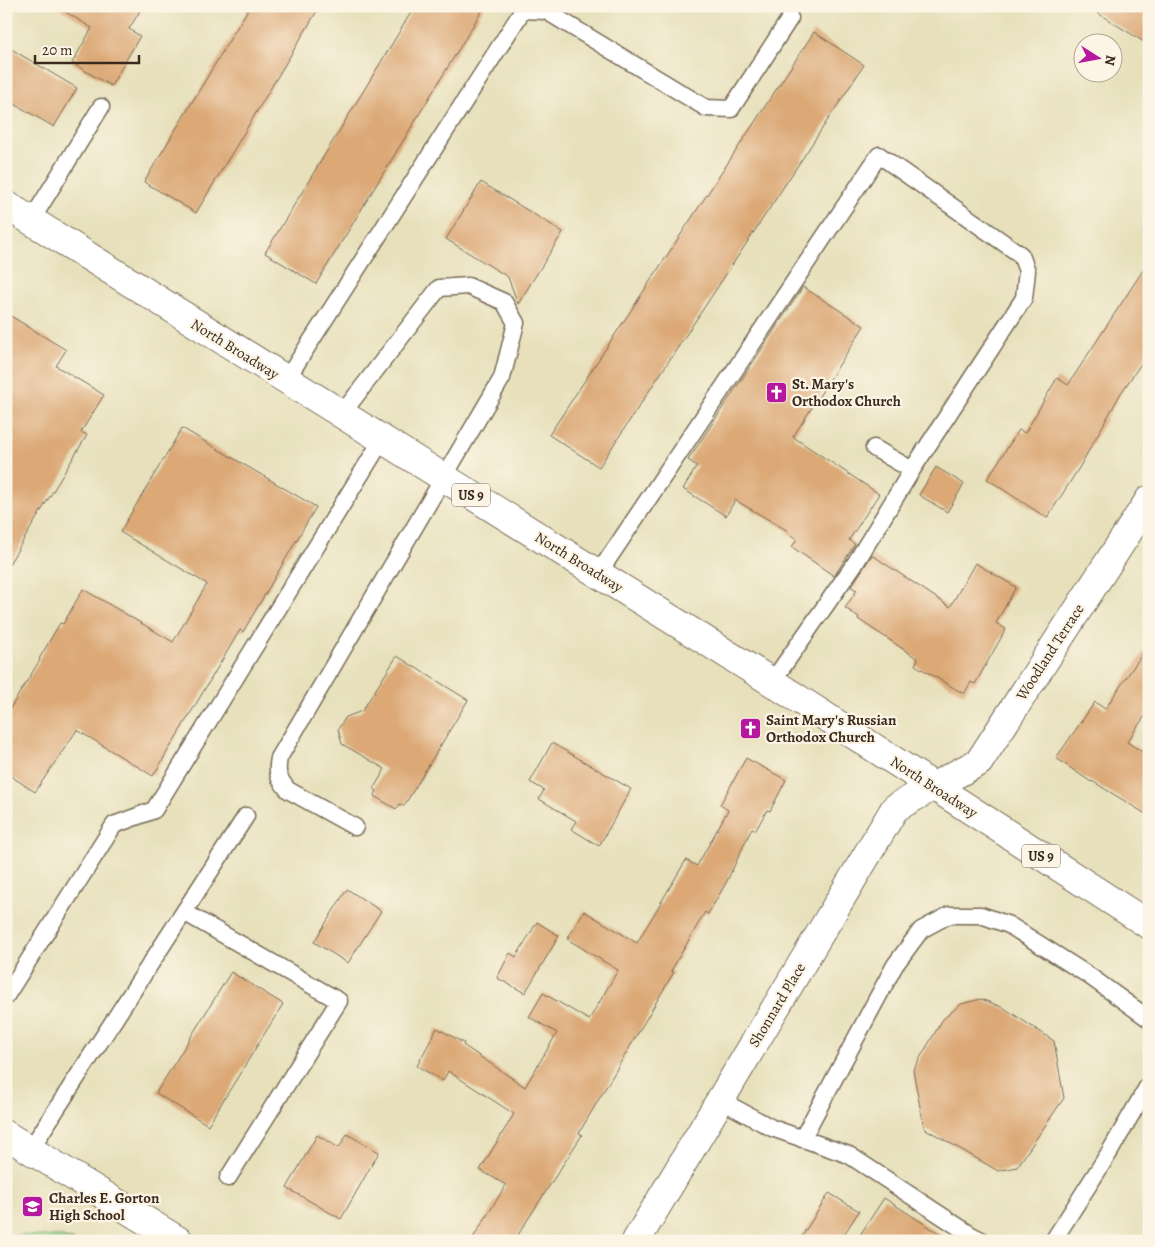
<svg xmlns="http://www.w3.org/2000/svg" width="1155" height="1247" font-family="Alegreya,serif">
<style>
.green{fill:#93d890;stroke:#678157}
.building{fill:#dba876}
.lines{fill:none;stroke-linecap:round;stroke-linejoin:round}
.service-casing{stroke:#776a55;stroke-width:19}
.minor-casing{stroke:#776a55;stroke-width:30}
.tertiary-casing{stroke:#776a55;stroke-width:30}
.primary-casing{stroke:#776a55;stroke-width:30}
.service{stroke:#fff;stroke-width:16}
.minor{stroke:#fff;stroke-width:28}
.tertiary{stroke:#fff;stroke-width:28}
.primary{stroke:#fff;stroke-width:28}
.labels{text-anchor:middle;stroke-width:4.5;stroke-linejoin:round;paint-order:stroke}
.shield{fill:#fcf5e5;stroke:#75675a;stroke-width:1}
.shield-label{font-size:14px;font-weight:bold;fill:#3b2a1e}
.street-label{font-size:15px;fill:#3b2a1e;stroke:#fcf5e5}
.poi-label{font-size:15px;font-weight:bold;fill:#3b2a1e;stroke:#fcf5e5;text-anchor:start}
</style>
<rect width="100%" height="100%" fill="#fcf5e5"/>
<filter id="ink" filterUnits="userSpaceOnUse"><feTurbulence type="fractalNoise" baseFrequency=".02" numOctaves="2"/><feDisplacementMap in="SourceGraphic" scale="10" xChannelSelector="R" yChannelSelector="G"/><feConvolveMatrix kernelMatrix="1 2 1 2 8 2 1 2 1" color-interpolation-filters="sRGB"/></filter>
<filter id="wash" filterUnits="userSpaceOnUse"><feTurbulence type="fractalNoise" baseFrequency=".0096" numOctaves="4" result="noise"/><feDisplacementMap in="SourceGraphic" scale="20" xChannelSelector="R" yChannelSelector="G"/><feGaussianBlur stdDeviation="1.12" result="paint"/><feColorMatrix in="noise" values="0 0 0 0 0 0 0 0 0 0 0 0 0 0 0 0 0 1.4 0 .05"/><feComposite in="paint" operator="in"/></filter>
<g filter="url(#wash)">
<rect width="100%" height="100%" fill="#e7e0bb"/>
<!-- green -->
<path class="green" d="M19,1235L62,1237L75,1241H6V1238Z"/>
<g id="blocks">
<!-- building -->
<path class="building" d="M56,6H143L129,29L140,36L111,86L72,63L92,28Z
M250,6H320L196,213L144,182Z
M415,6H485L316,284L265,253Z
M1086,6H1149V45Z
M814,32L864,65L599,467L549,435Z
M6,46L77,88L54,127L6,99Z
M481,182L563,232L518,304L508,277L446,239Z
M1149,261V352L1121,393L1079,468L1047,518L987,479L1019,430L1025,433L1057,378L1068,385Z
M803,287L864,326L793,437L879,494L849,540L855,544L834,576L792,547L797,539L787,533L788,531L735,500L726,516L683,489L697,466L688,460Z
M6,313L66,350L56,366L104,395L81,432L87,435L6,569Z
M182,428L316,507L243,632L240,630L153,776L77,730L35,792L6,773V715L40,660L39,659L60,623L63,624L83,589L173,642L207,584L120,532Z
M936,467L964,484L947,512L919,495Z
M872,555L950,607L975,563L1016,587L996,623L1006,629L975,684L971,682L964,694L915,665L918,659L858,619L859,617L845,608L857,590L851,587Z
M1149,644V710L1127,742L1149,756V816L1092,781L1091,782L1056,758L1095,702L1105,709Z
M397,656L468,700L404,806L400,804L396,809L374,796L377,791L374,788L385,769L342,744L338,729L346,717L362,711Z
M552,743L631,789L599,846L571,829L576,821L539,799L544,790L530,782Z
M746,758L786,780L770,811L767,810L756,830L752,828L726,883L708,914L705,912L671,971L674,972L579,1133L582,1135L514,1241H471L506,1185L480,1170L514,1114L448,1071L443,1081L417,1066L437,1028L464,1043L463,1045L525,1087L557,1033L529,1017L543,993L589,1020L618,970L567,939L584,911L637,943L686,860L697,866L728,810L720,805Z
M347,889L381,911L348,963L314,942Z
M537,922L559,936L525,993L497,978L510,953L516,957Z
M231,972L283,1004L208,1125L156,1093Z
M981,999L1004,1008L1054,1041L1064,1098L1017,1167L998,1171L924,1128L913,1070L943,1019L961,1004Z
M347,1134L379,1152L341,1219L287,1188L317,1135L339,1148Z
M829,1193L859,1211L840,1241H799Z
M884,1198L951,1241H856Z"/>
</g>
</g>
<g filter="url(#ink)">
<use href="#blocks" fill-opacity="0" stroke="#776a55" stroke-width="1"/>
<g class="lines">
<defs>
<path id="service" d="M31,221L101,107
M286,380L523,10L546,11L706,108L731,109L790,18
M341,415L439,288L468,286L504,302L516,323L502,378L279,758C276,773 278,778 288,790L355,827
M598,574L879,155L1021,255L1027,271L1024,298L912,470
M772,682L856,562L912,470L874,448
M184,912L339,1001L228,1178
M6,996L114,825L154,810L382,440
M720,1100L772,1128L849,1155L971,1235L983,1241
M802,1139L895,965L921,930L949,915H981L1009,925L1088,975L1149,1019
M30,1150L246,816
M1053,1241L1109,1153L1149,1084"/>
<path id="minor" d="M934,786L979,762L1149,500"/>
<path id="tertiary" d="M6,1135L179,1241
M636,1241L895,808L934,786"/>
<path id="primary" d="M6,205L772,682L1149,925"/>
</defs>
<!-- service casing -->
<use href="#service" class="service-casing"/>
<!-- minor casing -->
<use href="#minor" class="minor-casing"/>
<!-- tertiary casing -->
<use href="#tertiary" class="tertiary-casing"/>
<!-- primary casing -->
<use href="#primary" class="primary-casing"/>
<!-- service -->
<use href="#service" class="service"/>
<!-- minor -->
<use href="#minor" class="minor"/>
<!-- tertiary -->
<use href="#tertiary" class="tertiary"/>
<!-- primary -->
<use href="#primary" class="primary"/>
</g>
</g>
<!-- icons -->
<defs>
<symbol id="church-square" viewBox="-11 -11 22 22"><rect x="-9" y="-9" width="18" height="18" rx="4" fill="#b5179e" stroke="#fcf5e5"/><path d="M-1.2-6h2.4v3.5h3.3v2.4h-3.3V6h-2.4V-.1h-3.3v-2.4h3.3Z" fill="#fff"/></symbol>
<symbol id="school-square" viewBox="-11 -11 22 22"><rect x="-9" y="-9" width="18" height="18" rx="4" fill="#b5179e" stroke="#fcf5e5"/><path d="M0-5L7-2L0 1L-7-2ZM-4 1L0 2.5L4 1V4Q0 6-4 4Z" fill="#fff"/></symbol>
</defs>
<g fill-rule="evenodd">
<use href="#church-square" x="764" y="380" width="25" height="25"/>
<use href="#church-square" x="738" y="716" width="25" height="25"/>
<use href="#school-square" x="20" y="1194" width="25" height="25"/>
</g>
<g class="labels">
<!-- shield labels -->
<g class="shield">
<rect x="452" y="483.5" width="38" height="23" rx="4"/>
<rect x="1022" y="844.5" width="38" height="23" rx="4"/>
</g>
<g class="shield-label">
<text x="471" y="500">US 9</text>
<text x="1041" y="861">US 9</text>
</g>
<!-- street labels -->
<g class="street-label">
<text transform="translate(235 349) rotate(32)" y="5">North Broadway</text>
<text transform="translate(579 562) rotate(32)" y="5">North Broadway</text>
<text transform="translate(1050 652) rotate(-57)" y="5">Woodland Terrace</text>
<text transform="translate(934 787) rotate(33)" y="5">North Broadway</text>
<text transform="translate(777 1005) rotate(-59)" y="5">Shonnard Place</text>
</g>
<!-- poi labels -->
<g class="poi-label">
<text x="792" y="389">St. Mary's<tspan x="792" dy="17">Orthodox Church</tspan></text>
<text x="766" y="725">Saint Mary's Russian<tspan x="766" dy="17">Orthodox Church</tspan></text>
<text x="49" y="1203">Charles E. Gorton<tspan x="49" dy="17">High School</tspan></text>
</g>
</g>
<!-- margin -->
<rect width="1155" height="1247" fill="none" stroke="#fcf5e5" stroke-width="25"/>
<!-- north arrow -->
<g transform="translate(1098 58) rotate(101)"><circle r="24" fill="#fcf5e5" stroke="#afa495"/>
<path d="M0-4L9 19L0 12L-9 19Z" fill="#b5179e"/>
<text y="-8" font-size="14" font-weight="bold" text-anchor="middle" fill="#3b2a1e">N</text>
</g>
<!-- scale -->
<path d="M35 55v8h104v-8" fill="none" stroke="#3b2a1e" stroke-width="2.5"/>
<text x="42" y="55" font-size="15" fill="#3b2a1e" stroke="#fcf5e5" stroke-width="4" paint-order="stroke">20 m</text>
</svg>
